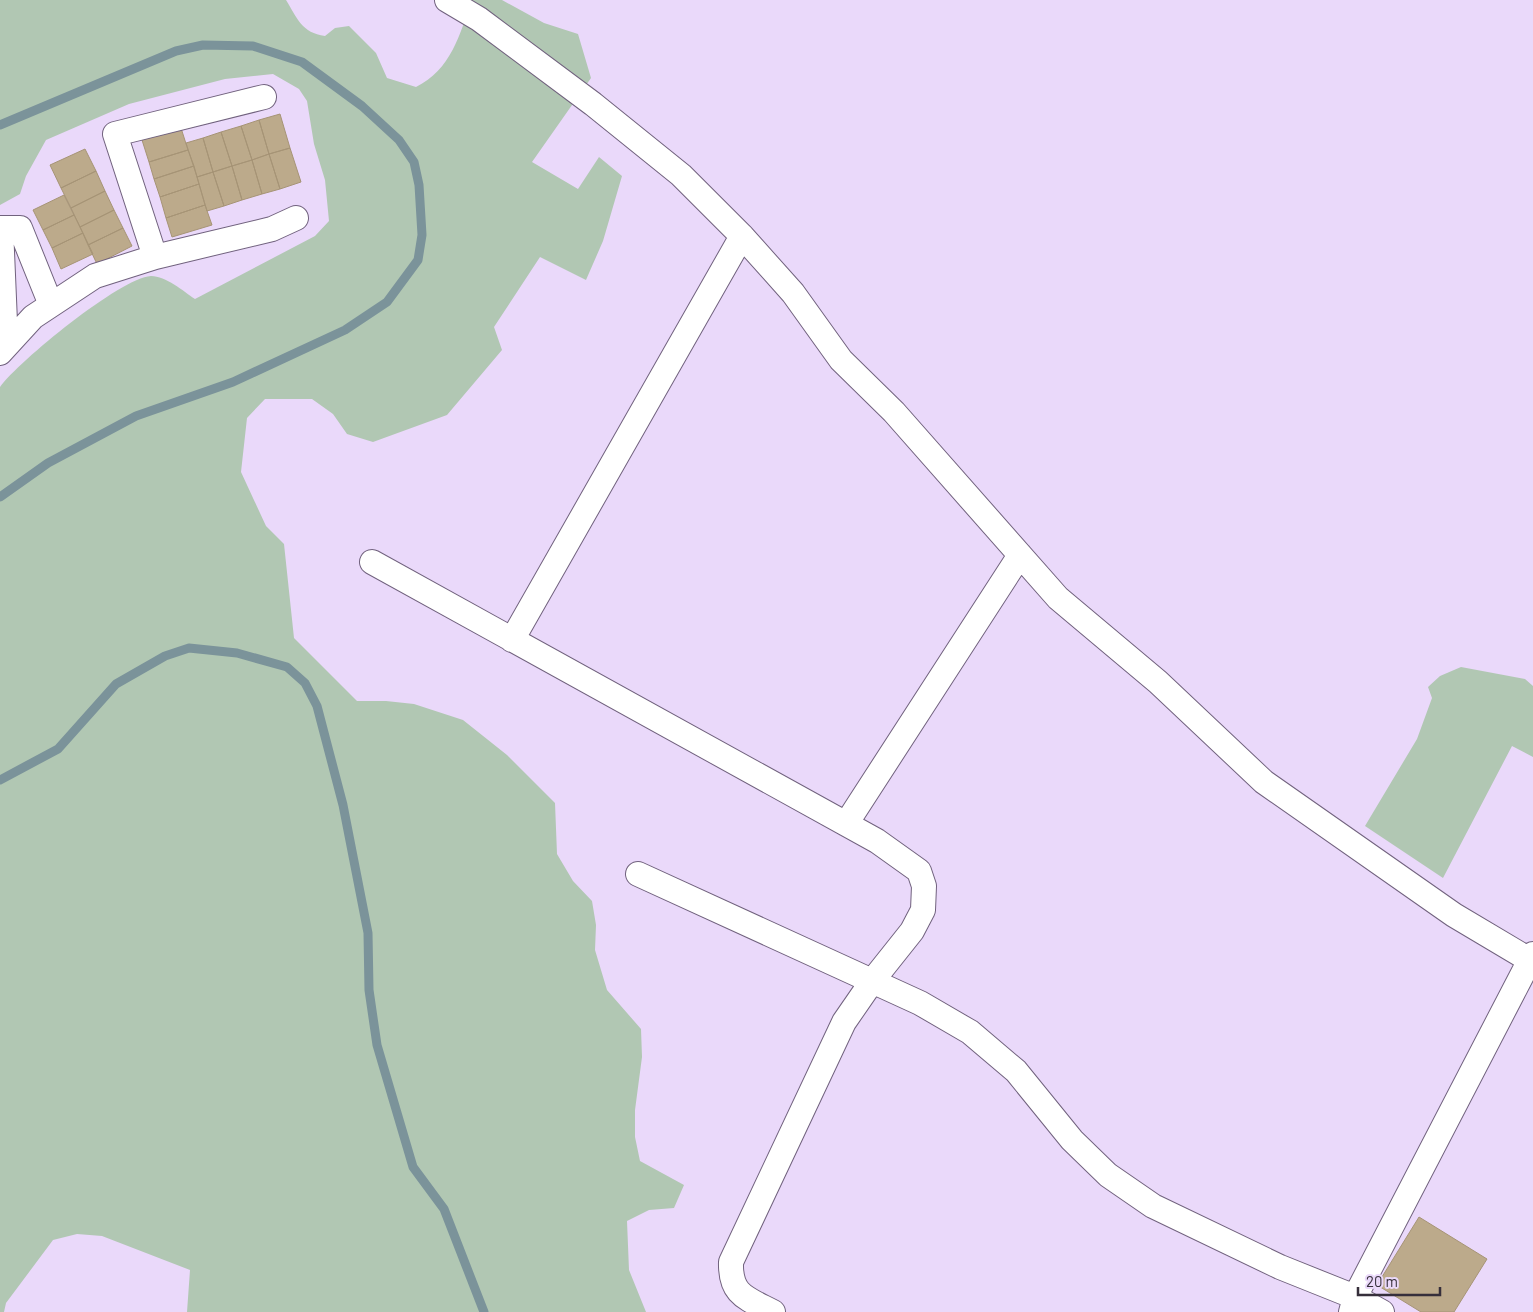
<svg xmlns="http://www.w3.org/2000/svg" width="1533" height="1312" font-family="Barlow,sans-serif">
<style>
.green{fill:#b1c7b3}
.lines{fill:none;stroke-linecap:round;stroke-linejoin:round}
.stream{stroke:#7b939a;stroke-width:9}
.building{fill:#bcaa8b;stroke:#a69476}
.street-casing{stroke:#71627e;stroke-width:26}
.street{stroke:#fff;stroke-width:24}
</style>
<rect width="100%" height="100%" fill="#ead9fa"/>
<!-- green -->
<path class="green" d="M0,0H286C297,18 302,33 325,36L335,28L349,26L376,53L387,78L416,87C451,70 460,34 472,0H502L544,23L578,34L591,78L532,162L578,189L599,157L622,176L603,241L586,280L540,257L494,327L502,350L447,415L373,442L347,434L333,414L312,399H265L247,418L241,472L266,526L284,544L294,638L357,701H386L414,704L463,720L507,755L555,803L557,854L573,881L592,901L596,925L595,950L607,990L641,1029L642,1057L635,1110V1137L640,1161L684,1185L674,1208L649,1210L627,1221L629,1270L646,1312H187L190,1270L102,1236L77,1234L53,1240L6,1303L4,1312H0V387C19,361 120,278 151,276C166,276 183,291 195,299L315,236L329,221L325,180L314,144L307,101L299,89L273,74L225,79L129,104L46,140L26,176L20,194L0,205Z
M1461,667L1525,679L1533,686V757L1512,746L1443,878L1365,826L1417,739L1432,698L1428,687L1440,676Z"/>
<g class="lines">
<!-- stream -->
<path class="stream" d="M0,125L176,51L203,45L253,46L302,62L362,106L399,140L414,162L419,185L422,235L418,260L387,302L345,330L233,382L136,416L48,463L0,497
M0,780L58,749L116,684L165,656L189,648L237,653L287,667L305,683L317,706L343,805L368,933L369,990L377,1045L413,1167L444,1209L484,1312"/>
</g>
<!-- building -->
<path class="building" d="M280,114L290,148L269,154L259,120Z
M259,120L269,154L252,160L241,126Z
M241,126L252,160L232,166L221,132Z
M181,128L188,150L149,162L142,140Z
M221,132L232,166L213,172L203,138Z
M203,138L213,172L197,177L186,143Z
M290,148L301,182L280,189L269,154Z
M85,149L96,171L61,188L50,165Z
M188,150L194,166L154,179L149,162Z
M269,154L280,189L262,194L252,160Z
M252,160L262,194L242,200L232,166Z
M194,166L199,184L160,197L154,179Z
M232,166L242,200L224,206L213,172Z
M96,171L105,191L71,208L61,188Z
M213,172L224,206L207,211L197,177Z
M199,184L205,205L166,218L160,197Z
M105,191L114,210L80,227L71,208Z
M64,195L74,215L43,230L33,210Z
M205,205L212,225L172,237L166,218Z
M114,210L123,228L88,245L80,227Z
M74,215L83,233L52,248L43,230Z
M123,228L132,246L97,264L88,245Z
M83,233L93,254L61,269L52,248Z
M1419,1217L1487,1259L1454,1312H1421L1377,1285Z"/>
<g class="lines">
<defs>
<path id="street" d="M447,0L479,19L593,104L681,175L742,236L793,293L841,360L894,412L1058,598L1158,682L1264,782L1454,915L1533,962
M155,257L115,134L264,97
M6,346L1,228H20L51,305
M0,353L33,317L95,276L155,257L272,229L296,218
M372,562L877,841L919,871L924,886L923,910L912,931L873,980L844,1022L731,1262C730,1295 746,1298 773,1312
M512,640L742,236
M846,824L1020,555
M638,874L920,1003L970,1032L1016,1071L1072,1140L1108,1175L1153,1206L1280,1267L1355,1297L1382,1312
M1351,1312L1355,1297L1533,954"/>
</defs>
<!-- street casing -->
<use href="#street" class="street-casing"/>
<!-- street -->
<use href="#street" class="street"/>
</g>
<!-- scale -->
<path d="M1358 1287v8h82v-8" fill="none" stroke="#362f3b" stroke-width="2.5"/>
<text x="1366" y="1287" font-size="15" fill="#362f3b" stroke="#ead9fa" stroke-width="4" paint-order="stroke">20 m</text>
</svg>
